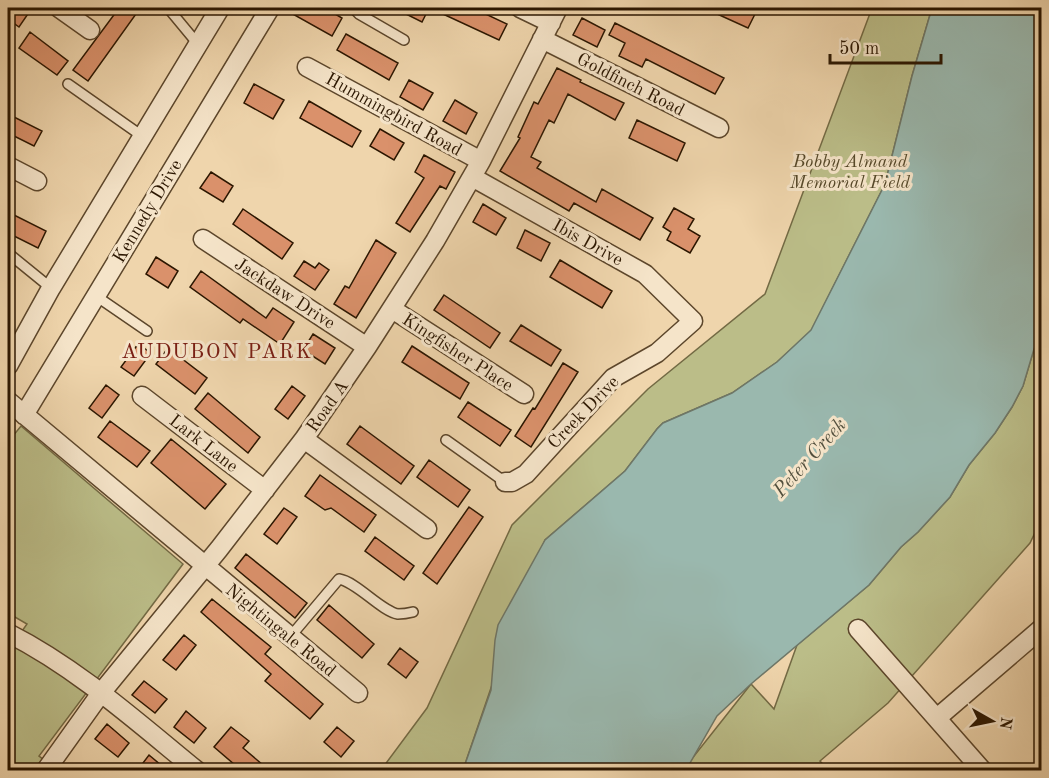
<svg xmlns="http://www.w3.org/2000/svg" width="1049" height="778" font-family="'Old Standard TT',serif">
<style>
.green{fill:#bbbd88;stroke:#736a44;stroke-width:1.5}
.water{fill:#9ab8ae;stroke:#6e7768;stroke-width:1.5}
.building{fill:#da916b;stroke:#2b1600;stroke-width:1.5}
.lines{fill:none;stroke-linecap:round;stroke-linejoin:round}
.lane-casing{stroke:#5c462b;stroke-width:12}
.street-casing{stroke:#5c462b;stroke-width:21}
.lane{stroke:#f5e4c9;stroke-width:9}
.street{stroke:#f5e4c9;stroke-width:18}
.labels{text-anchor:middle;stroke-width:6;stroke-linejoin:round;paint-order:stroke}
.street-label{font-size:18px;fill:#2b1600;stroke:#f5e4c9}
.park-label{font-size:18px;font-style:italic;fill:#564829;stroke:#f5e4c9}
.water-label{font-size:20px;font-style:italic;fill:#524f3d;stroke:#f5e4c9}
.quarter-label{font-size:21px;letter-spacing:1.5px;fill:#7a1f14;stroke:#f5e4c9}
</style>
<rect width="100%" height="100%" fill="#efd5ac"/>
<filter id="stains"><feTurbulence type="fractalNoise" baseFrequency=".00333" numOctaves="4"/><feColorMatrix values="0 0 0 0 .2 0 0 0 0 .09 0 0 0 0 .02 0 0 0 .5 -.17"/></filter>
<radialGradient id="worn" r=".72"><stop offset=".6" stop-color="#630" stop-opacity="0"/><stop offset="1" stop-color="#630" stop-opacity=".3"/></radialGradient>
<!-- green -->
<path class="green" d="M872,8H932L912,76L885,184L811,331L777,362L732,393L663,423L657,429L625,471L545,540L493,682L463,770H381L427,708L512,525L648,389L765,294Z
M1041,335V520L1030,543L888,703L820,761L828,770H683L751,684L774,709L797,645L869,585L901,547L918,532L950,497L969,465L995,433L1012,407L1023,386L1034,349Z
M21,426L183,564L39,756L57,770H8V651L27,624L8,613V442Z"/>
<!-- water -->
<path class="water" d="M932,8H1041V335L1034,349L1023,386L1012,407L995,433L969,465L950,497L918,532L901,547L869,585L751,684L717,716L686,770H463L491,690L495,640L498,625L545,540L625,471L657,429L663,423L732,393L777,362L811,330L885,184L912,76Z"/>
<!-- building -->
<path class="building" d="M8,8H32L19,27L8,19Z
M119,8H127L136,14L88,81L73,70Z
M282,8H325L342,18L332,36Z
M394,8H429L422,22Z
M430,8H473L507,24L499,40Z
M704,8H758L748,28Z
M582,18L605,30L597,47L573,35Z
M615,23L724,78L715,94L646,59L642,67L619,56L625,43L609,35Z
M30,32L68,61L57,75L19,48Z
M346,34L398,63L389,80L337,50Z
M557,68L581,80L580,82L624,103L615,120L568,94L554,123L549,120L531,157L541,162L537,168L596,202L602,189L653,218L640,240L574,203L569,211L500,171L520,138L518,137L534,102L538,104Z
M409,80L433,93L423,110L400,97Z
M254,84L284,100L273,119L244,103Z
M455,100L477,113L466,134L443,121Z
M309,101L361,131L352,147L300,118Z
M8,114L42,131L34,146L8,133Z
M637,120L685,143L677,161L629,138Z
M380,129L404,143L394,160L370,146Z
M424,155L455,172L446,189L440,186L410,232L396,223L424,178L415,172Z
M211,172L233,186L223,202L200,188Z
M483,204L506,218L496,235L473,222Z
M674,208L694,219L688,229L700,236L690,253L667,240L671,232L663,227Z
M243,209L293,243L282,259L233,224Z
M8,212L46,231L38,248L8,233Z
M525,230L550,243L541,261L517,248Z
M376,240L396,253L356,318L334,304L345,286L349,288Z
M156,257L178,271L168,288L146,274Z
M560,260L612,291L602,308L550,277Z
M304,261L315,268L319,263L329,270L315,290L294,276Z
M201,271L266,318L273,308L294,322L280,344L243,319L240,323L190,287Z
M444,295L500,333L490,348L434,310Z
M521,325L561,350L551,366L510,341Z
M313,334L335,348L325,364L303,350Z
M138,344L151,353L134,376L121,367Z
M412,346L469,383L460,399L402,362Z
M168,348L207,378L195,394L156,364Z
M563,363L578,372L531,447L515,436L533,408L535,409Z
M106,385L119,395L102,418L89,408Z
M292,386L305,396L288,419L275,409Z
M208,393L260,437L248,453L195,409Z
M468,402L511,430L500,446L458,417Z
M110,421L150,451L137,467L98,437Z
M360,426L414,466L401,484L347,444Z
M171,439L226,484L205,509L151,463Z
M429,460L470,490L458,507L417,477Z
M320,475L376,515L364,532L331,508L325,510L305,496Z
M469,507L483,517L437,584L423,573Z
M284,508L297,517L277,544L264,534Z
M375,537L414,566L404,580L365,551Z
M246,554L307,603L295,618L235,568Z
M212,599L271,647L265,654L323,704L310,719L265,681L271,674L201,612Z
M329,605L374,644L362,658L317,620Z
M184,635L196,645L176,670L163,660Z
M400,648L418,662L406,678L388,664Z
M144,681L167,699L155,713L132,695Z
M186,711L206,728L194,743L174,727Z
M107,724L129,743L118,757L95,739Z
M231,727L249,741L243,748L270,771H242L214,747Z
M337,727L354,741L341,757L324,742Z
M149,755L168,771H137Z"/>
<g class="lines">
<defs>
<path id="lane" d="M168,8L197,43
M353,8L359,14L404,40
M68,84L142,136
M8,253L51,288
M96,296L147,331
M446,440L505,482
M290,637L339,579C357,582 381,611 398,614C403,614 409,613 413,612"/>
<path id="street" d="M59,8L90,30
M520,8L551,23
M542,39L719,128
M307,67L481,161
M8,166L37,181
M472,177L645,274L693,321L657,353L613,378L526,474L512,482H505
M203,239L367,347
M392,309L524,394
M8,366L51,288L220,8
M142,396L265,490
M8,401L358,693
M24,415L270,8
M304,439L427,529
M858,629L982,770
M8,633C77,668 136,721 196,770
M937,718L1042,628
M46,770L101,693L219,549L304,439L367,347L435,241L481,161L558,8"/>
</defs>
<!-- lane casing -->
<use href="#lane" class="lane-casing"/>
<!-- street casing -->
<use href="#street" class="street-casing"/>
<!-- lane -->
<use href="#lane" class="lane"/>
<!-- street -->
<use href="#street" class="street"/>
</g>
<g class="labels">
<!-- street labels -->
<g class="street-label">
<text transform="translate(631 84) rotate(27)" y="6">Goldfinch Road</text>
<text transform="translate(394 114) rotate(29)" y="6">Hummingbird Road</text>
<text transform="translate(147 211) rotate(-59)" y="6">Kennedy Drive</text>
<text transform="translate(588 242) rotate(29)" y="6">Ibis Drive</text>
<text transform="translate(285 293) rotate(33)" y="6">Jackdaw Drive</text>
<text transform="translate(458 352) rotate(33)" y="6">Kingfisher Place</text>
<text transform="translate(327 406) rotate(-55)" y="6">Road A</text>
<text transform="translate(583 412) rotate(-46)" y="6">Creek Drive</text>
<text transform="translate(204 443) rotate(38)" y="6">Lark Lane</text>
<text transform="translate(281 630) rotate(39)" y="6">Nightingale Road</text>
</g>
<!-- park labels -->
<g class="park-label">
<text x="850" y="167">Bobby Almand<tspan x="850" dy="21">Memorial Field</tspan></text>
</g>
<!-- water labels -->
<g class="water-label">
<text transform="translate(809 457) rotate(-48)" y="7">Peter Creek</text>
</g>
<!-- quarter labels -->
<g class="quarter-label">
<text x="217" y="358">AUDUBON PARK</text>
</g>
</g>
<!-- margin -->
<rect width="1049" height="778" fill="none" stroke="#efd5ac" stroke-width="30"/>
<rect x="9" y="9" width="1031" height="760" fill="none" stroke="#2b1600" stroke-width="3"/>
<rect x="15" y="15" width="1019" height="748" fill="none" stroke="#2b1600" stroke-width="1.5"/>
<!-- north arrow -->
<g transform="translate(992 721) rotate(99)" stroke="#f5e4c9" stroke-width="4.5" paint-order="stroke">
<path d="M0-4.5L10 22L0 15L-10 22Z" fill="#2b1600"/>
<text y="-9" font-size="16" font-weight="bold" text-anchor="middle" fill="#2b1600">N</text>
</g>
<!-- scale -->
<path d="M830 54v9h111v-9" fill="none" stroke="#2b1600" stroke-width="3"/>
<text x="839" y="54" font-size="18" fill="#2b1600" stroke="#f5e4c9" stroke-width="4.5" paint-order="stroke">50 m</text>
<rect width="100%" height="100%" filter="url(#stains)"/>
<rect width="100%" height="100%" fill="url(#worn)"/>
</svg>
